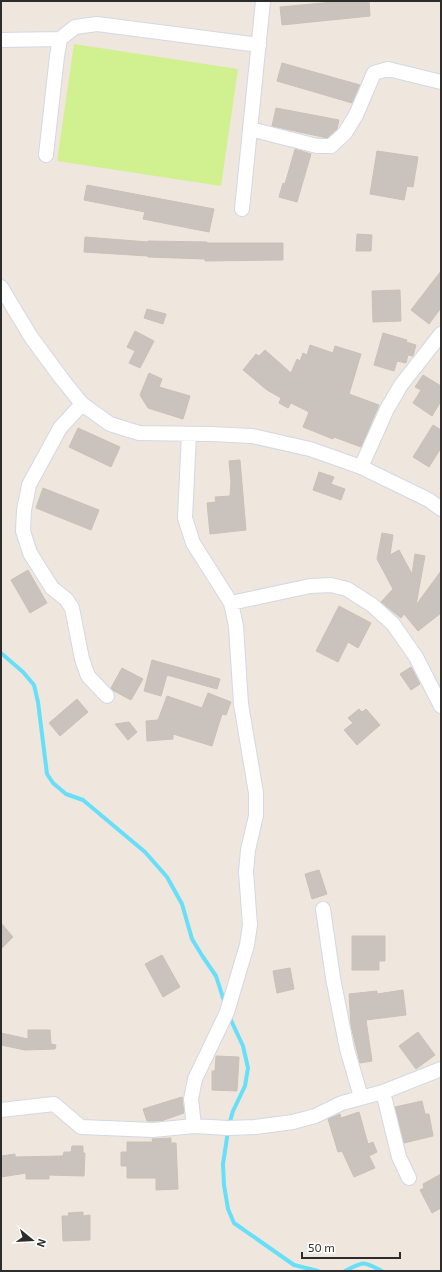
<svg xmlns="http://www.w3.org/2000/svg" width="442" height="1272" font-family="'Exo 2',sans-serif">
<style>
.pitch{fill:#d1f191}
.lines{fill:none;stroke-linecap:round;stroke-linejoin:round}
.stream{stroke:#68dff8;stroke-width:4}
.building{fill:#cac3bd;stroke:#cac1b6}
.minor-casing{stroke:#d2d8e6;stroke-width:16}
.minor{stroke:#fff;stroke-width:14}
</style>
<rect width="100%" height="100%" fill="#efe6dd"/>
<!-- pitch -->
<path class="pitch" d="M74,44L238,69L221,186L57,161Z"/>
<g class="lines">
<!-- stream -->
<path class="stream" d="M1,653L23,672L34,685L38,702L47,774L53,783L66,794L83,800L145,852L167,877L182,904L192,939L203,957L216,976L225,1004
M229,1125L233,1111L245,1086L248,1068L243,1046L229,1016
M228,1131L223,1164L224,1185L228,1209L234,1223L294,1265L318,1271
M345,1271C364,1261 363,1261 382,1271"/>
</g>
<!-- building -->
<path class="building" d="M343,1H369L370,16L282,25L280,7Z
M282,63L360,85L352,103L277,81Z
M276,108L339,120L337,129L327,138L272,126Z
M295,149L311,154L297,202L279,197L283,183L285,184Z
M377,151L418,157L413,187L407,186L404,200L370,194Z
M87,185L214,209L209,232L143,219L145,212L84,200Z
M357,234L372,235L371,251H356Z
M85,237L148,242V241L207,242V243H283V260L205,261V259L148,257V256L84,252Z
M441,271V308L429,324L411,310Z
M400,290L401,321L373,322L372,291Z
M147,309L166,314L163,324L144,318Z
M135,331L154,341L140,368L129,363L135,351L127,347Z
M383,333L407,340L406,342L416,345L413,356L408,355L406,363L397,361L394,371L374,365Z
M310,345L333,353L335,346L361,354L349,394L379,405L361,447L334,437L333,439L303,427L309,412L291,403L288,408L279,403L281,398L267,390L243,370L256,354L259,356L265,350L291,373L297,359L300,361L303,353L307,355Z
M149,373L162,379L159,387L190,396L183,419L148,408L140,395Z
M423,375L441,386V401L432,416L413,403L421,390L415,387Z
M433,425L441,430V448L429,467L413,457Z
M78,428L120,447L111,467L69,447Z
M240,460L246,530L210,534L207,503L216,502L215,497L230,496L231,482L229,461Z
M319,472L334,477L331,484L345,489L341,500L313,490Z
M43,488L99,510L91,530L36,508Z
M382,533L393,535L390,555L399,550L412,574L415,554L425,556L416,605L441,571V613L418,631L404,614L401,618L381,602L393,589L377,559Z
M28,570L47,603L30,613L11,580Z
M339,606L371,623L358,648L348,642L338,662L316,651Z
M152,660L220,679L217,689L167,675L161,696L144,691Z
M411,667L420,684L411,690L400,674Z
M122,668L143,679L131,700L114,691L111,688Z
M208,693L231,702L226,715L222,714L212,746L173,734V739L147,741L146,721L158,720L167,696L202,708Z
M77,699L88,712L60,736L49,723Z
M359,709L362,712L366,709L380,725L357,745L344,730L353,723L348,718Z
M129,722L137,732L128,740L115,724Z
M319,870L327,894L312,899L305,874Z
M1,923L13,937L1,949Z
M352,936H385V961H379V970H352Z
M162,955L180,987L163,997L145,964Z
M290,968L294,989L277,993L273,971Z
M403,990L406,1015L366,1020L372,1061L360,1063L351,1026L349,994L377,991V994Z
M28,1030H50L51,1044L56,1045L55,1049L25,1050L1,1045V1033L28,1039Z
M418,1032L435,1055L416,1069L399,1046Z
M216,1056L239,1057L237,1091L212,1090V1071H215Z
M182,1097L184,1113L161,1121H147L143,1109Z
M422,1101L425,1114H429L433,1136L404,1143L395,1107Z
M359,1112L368,1144L373,1142L377,1152L369,1156L375,1168L354,1177L342,1151L338,1152L328,1119L340,1114L341,1118Z
M171,1138V1143H176L178,1189L156,1190V1178H127V1166H121V1152H127V1142H153L152,1139Z
M72,1146H83V1153H85L84,1176L49,1175V1179H26V1173L1,1177V1156L15,1154V1157L63,1156L64,1152H71Z
M441,1174V1208L432,1213L420,1190L424,1188L423,1184Z
M83,1212V1216L90,1215V1240L63,1241L62,1216H69L68,1213Z"/>
<g class="lines">
<defs>
<path id="minor" d="M1,40L60,39
M250,129L317,146H331L345,133L356,115L374,73L388,69L441,82
M46,155L57,56L60,39L75,27L97,24L259,45
M242,209L263,1
M1,287L31,337L62,379L82,404L110,424L139,433L211,434L252,436L310,449L361,467L429,500L441,509
M82,404L60,428L29,485L24,510L23,531L30,553L52,588L66,599L72,608L82,659L88,676L107,696
M189,434L185,518L193,543L231,603L236,626L241,704L256,793V816L248,850L246,872L250,925L247,945L227,1012L195,1079L191,1099L194,1126
M361,467L387,409L401,385L441,334
M231,603L310,586L331,585L347,589L372,605L393,624L416,657L441,706
M323,909L333,978L347,1049L361,1097
M383,1092L399,1157L409,1178
M1,1110L54,1104L81,1127L153,1130L194,1126L228,1128L255,1127L293,1122L315,1116L342,1103L383,1092L441,1069"/>
</defs>
<!-- minor casing -->
<use href="#minor" class="minor-casing"/>
<!-- minor -->
<use href="#minor" class="minor"/>
</g>
<!-- border -->
<rect width="442" height="1272" fill="none" stroke="#2c2c2c" stroke-width="4"/>
<!-- north arrow -->
<g transform="translate(32 1240) rotate(108)" stroke="#ffffff" stroke-width="3" paint-order="stroke">
<path d="M0-3L7 15L0 10L-7 15Z" fill="#2c2c2c"/>
<text y="-6" font-size="11" font-weight="bold" text-anchor="middle" fill="#2c2c2c">N</text>
</g>
<!-- scale -->
<path d="M302 1252v6h98v-6" fill="none" stroke="#2c2c2c" stroke-width="2"/>
<text x="308" y="1252" font-size="12" fill="#2c2c2c" stroke="#ffffff" stroke-width="3" paint-order="stroke">50 m</text>
</svg>
